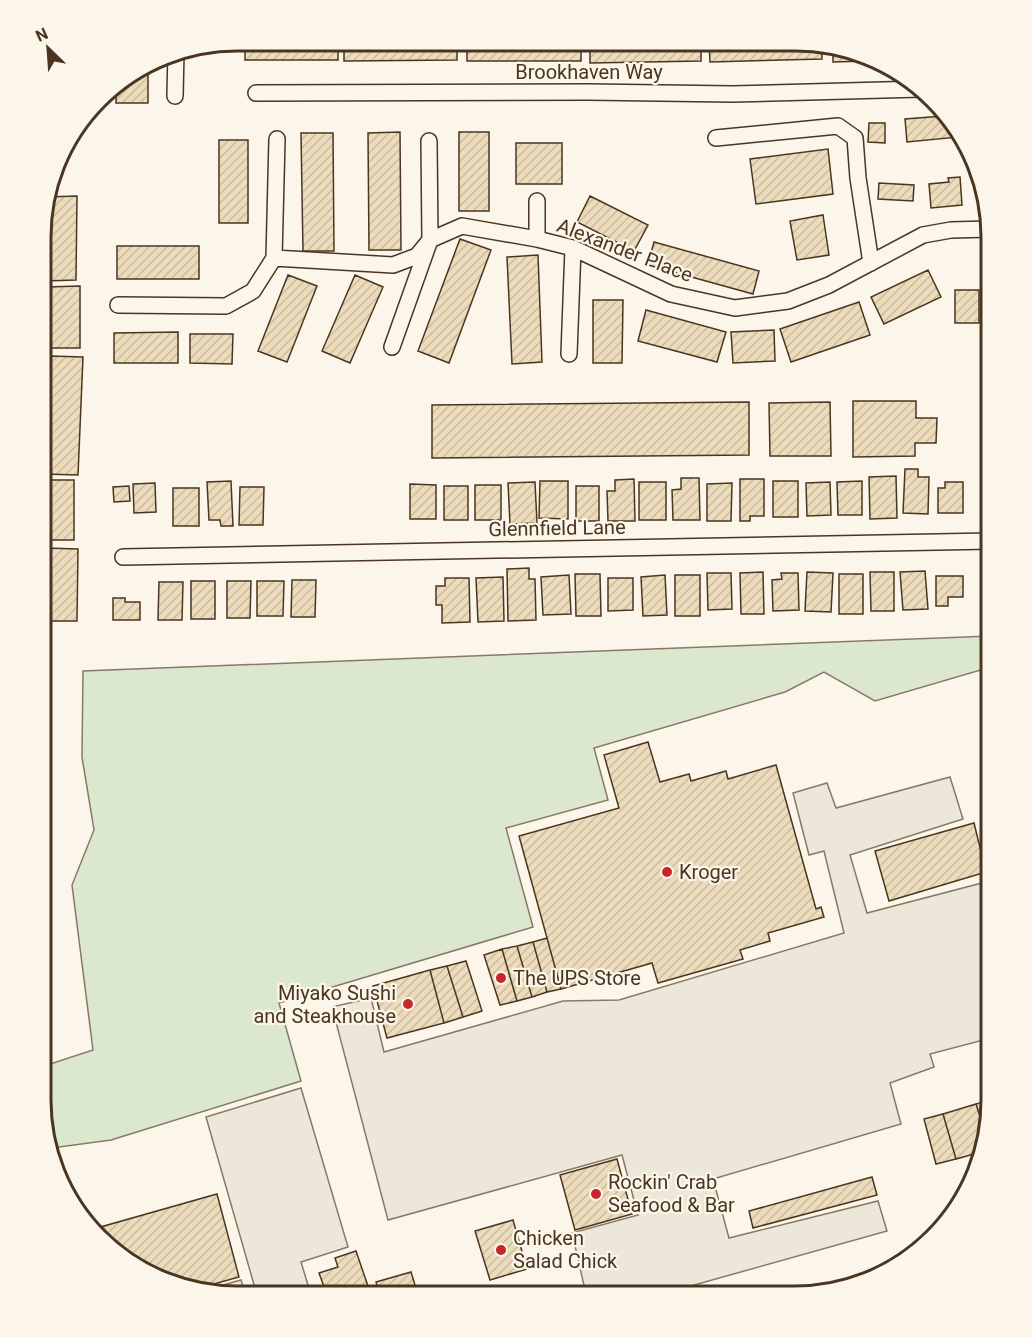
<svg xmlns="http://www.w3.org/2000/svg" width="1032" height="1337" font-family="Roboto,sans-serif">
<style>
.grass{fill:#dce7d0;stroke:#887966;stroke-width:1.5}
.parking{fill:#ede7d9;stroke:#887966;stroke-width:1.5}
.building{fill:url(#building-hatch);stroke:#4a3520;stroke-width:1.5}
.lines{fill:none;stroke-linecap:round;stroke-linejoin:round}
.street-casing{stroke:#4a3520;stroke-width:18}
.street{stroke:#fbf6e9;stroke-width:15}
.poi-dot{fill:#c62828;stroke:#fbf6e9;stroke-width:2}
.labels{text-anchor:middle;stroke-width:4.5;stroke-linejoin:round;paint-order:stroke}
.street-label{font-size:20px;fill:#4a3520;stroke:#fbf6e9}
.poi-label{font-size:20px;fill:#4a3520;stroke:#fbf6e9;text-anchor:start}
.rim{fill:none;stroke:#4a3520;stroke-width:3}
</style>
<defs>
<pattern id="building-hatch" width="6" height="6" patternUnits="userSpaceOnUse" patternTransform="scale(1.5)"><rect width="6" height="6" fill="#ecdcbc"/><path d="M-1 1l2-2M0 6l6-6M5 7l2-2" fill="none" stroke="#ccbda1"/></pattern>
</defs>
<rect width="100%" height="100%" fill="#fbf6e9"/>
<!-- grass -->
<path class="grass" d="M991,636V667L875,701L824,672L785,692L594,748L608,800L506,828L533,927L279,1003L301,1081L111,1140L52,1148L41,1100V1067L93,1050L72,885L94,830L82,757L83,671Z"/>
<!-- parking -->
<path class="parking" d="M950,777L963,819L850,855L867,913L982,883L991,922V1038L930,1054L934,1067L890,1083L901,1124L713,1179L729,1238L878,1201L887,1231L655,1296H607L605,1288L586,1294L572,1233L638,1215L622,1155L388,1220L332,1007L371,998L384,1052L563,1001L619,1000L844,933L824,851L809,855L793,793L827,783L836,808Z
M301,1088L348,1247L301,1262L311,1295H257L206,1117Z
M241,1280L246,1295H212L201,1291Z"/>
<!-- building -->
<path class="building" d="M245,41H338V60H245Z
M344,41H457V60L344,61Z
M467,41L581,42V61H467Z
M590,42H701V61L590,63Z
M709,42H821L822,59L710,62Z
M833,47L867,61L833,62Z
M148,66V103H116V84Z
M943,116L959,137L907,142L905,119Z
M869,123H885V143L868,142Z
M400,132L401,250H369L368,133Z
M459,132H489V211H459Z
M301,133H333L334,251H303Z
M219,140H248V223H219Z
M516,143H562V184H516Z
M828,149L833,194L756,204L750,159Z
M960,177L962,205L931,208L929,184L949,182L948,178Z
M879,183L914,185L913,201L878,199Z
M77,196L76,280L45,281L47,197Z
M590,196L648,225L634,251L577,222Z
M823,215L829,255L797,260L790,221Z
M460,239L491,250L449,363L418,351Z
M654,242L759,271L753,294L648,265Z
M117,246H199V279H117Z
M538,255L542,362L512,364L507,257Z
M928,270L941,297L884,324L871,297Z
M288,275L317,286L287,362L258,351Z
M355,275L383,287L350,363L322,351Z
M80,286V348H46V287Z
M955,290H979V323H955Z
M593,300H623L622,363H593Z
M859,302L870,335L791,362L780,329Z
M646,310L726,332L717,362L638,341Z
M774,330L775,361L733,363L731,332Z
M178,332V363H114V333Z
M190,334H233L232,364L190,363Z
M49,356L83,357L78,475L44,474Z
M853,401H916V418H937L936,443H915V456L853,457Z
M749,402V455L432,458V405Z
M830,402L831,456H770L769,403Z
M905,469H918V477H929L928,514L903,513Z
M896,476L897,518L870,519L869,477Z
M681,478H699L700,520H673L672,490L681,489Z
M634,479L635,521H608L607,491H615V480Z
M740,479H764V516H750V521H740Z
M46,480H74V540H46Z
M231,481L233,526H221L220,520H209L207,482Z
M540,481H568V519L539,518Z
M773,481H798V517H773Z
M862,481V515H838L837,482Z
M535,482L537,523L510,524L508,483Z
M639,482H666V520H639Z
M830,482L831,515L807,516L806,483Z
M945,482H963V513H938V488H945Z
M155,483L156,512L134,513L133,484Z
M732,483L731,521H707V484Z
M410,484L436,485V519H410Z
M475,485H501V520H475Z
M129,486L130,501L114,502L113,487Z
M444,486H468V520H444Z
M576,486H599V521H576Z
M240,487H264L263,525H239Z
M173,488H199V526H173Z
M45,548L78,549L77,621H45Z
M529,568V579H535L536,620L508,621L507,569Z
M925,571L928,609L903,610L900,572Z
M763,572L764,614H741L740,573Z
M807,572L833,573L831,612L805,611Z
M870,572H894V611H871Z
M707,573H731L732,609L708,610Z
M781,573H798L799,610L773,611L772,580L782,579Z
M575,574H600L601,616H576Z
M839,574H863V614H839Z
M569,575L571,614L543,615L541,577Z
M665,575L667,615L643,616L641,577Z
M675,575H700V616H675Z
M936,576H963V597H948V606H936Z
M503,577L504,621L478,622L476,578Z
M445,578H469L470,622L442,623V605H436V586H445Z
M608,578H633V610L608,611Z
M292,580H316L315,617H291Z
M191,581H215V619H191Z
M227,581H251L250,618H227Z
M257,581H284L283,616H257Z
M159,582H183L182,620H158Z
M113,598H125V602H140V620H113Z
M648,742L660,782L689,774L691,781L726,771L728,779L776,765L816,909L821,907L824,917L768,933L770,941L740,950L743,959L658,983L652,963L561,989L519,836L619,808L604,755Z
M974,823L986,872L889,901L875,851Z
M547,938L561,989L547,992L533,942Z
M533,942L547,992L532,997L517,946Z
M517,946L532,997L517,1001L502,949Z
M502,949L517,1001L500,1005L484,955Z
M466,961L482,1011L463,1017L447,966Z
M447,966L463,1017L444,1023L430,970Z
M430,970L444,1023L387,1038L373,986Z
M991,1100V1113L985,1132L976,1104Z
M976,1104L985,1132L978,1153L956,1159L943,1114Z
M943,1114L956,1159L936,1164L924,1119Z
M617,1159L632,1214L575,1230L560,1175Z
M872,1177L877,1195L753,1228L749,1211Z
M217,1194L239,1277L196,1289L128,1263L97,1228Z
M513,1220L527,1269L490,1280L475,1231Z
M356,1251L371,1295H327L319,1273L338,1267L335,1258Z
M411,1272L418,1295H380L376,1282Z"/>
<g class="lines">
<defs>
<path id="street" d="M256,93L588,92L732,94L921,89
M175,96L176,51
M716,138L838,126L855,138L858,178L871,263
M537,239V201
M274,258L277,139
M118,305L226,306L253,291L274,258L393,265L417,256L430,240L462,226L537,239L573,248L671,294L735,308L788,301L829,285L923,235L951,230L990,229
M392,347L430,240L429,141
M569,354L573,248
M123,557L991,541"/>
</defs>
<!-- street casing -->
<use href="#street" class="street-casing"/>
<!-- street -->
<use href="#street" class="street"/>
</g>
<!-- markers -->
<g class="poi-dot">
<circle cx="667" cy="872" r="6"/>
<circle cx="501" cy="978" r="6"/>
<circle cx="408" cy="1004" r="6"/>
<circle cx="596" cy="1194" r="6"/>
<circle cx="501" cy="1250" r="6"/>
</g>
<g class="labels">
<!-- street labels -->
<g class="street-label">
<text x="589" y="79">Brookhaven Way</text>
<text transform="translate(625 250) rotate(21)" y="7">Alexander Place</text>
<text transform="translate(557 528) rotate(-1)" y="7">Glennfield Lane</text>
</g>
<!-- poi labels -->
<g class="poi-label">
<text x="679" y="879">Kroger</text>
<text x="513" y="985">The UPS Store</text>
<text x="396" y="1000" text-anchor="end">Miyako Sushi<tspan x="396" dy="23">and Steakhouse</tspan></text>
<text x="608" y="1189">Rockin' Crab<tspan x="608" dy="23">Seafood &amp; Bar</tspan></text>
<text x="513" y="1245">Chicken<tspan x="513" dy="23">Salad Chick</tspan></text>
</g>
</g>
<!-- crop -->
<path d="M0 0H1032V1337H0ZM237 51H795A186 186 0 0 1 981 237V1100A186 186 0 0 1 795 1286H237A186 186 0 0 1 51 1100V237A186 186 0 0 1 237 51Z" fill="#fbf6e9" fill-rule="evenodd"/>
<path class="rim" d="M237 51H795A186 186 0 0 1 981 237V1100A186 186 0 0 1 795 1286H237A186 186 0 0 1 51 1100V237A186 186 0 0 1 237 51Z"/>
<!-- north arrow -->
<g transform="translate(48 48) rotate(335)" stroke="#fbf6e9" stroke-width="4.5" paint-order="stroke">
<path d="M0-4.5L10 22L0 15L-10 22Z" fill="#4a3520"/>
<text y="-9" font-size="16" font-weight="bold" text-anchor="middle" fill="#4a3520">N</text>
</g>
</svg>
